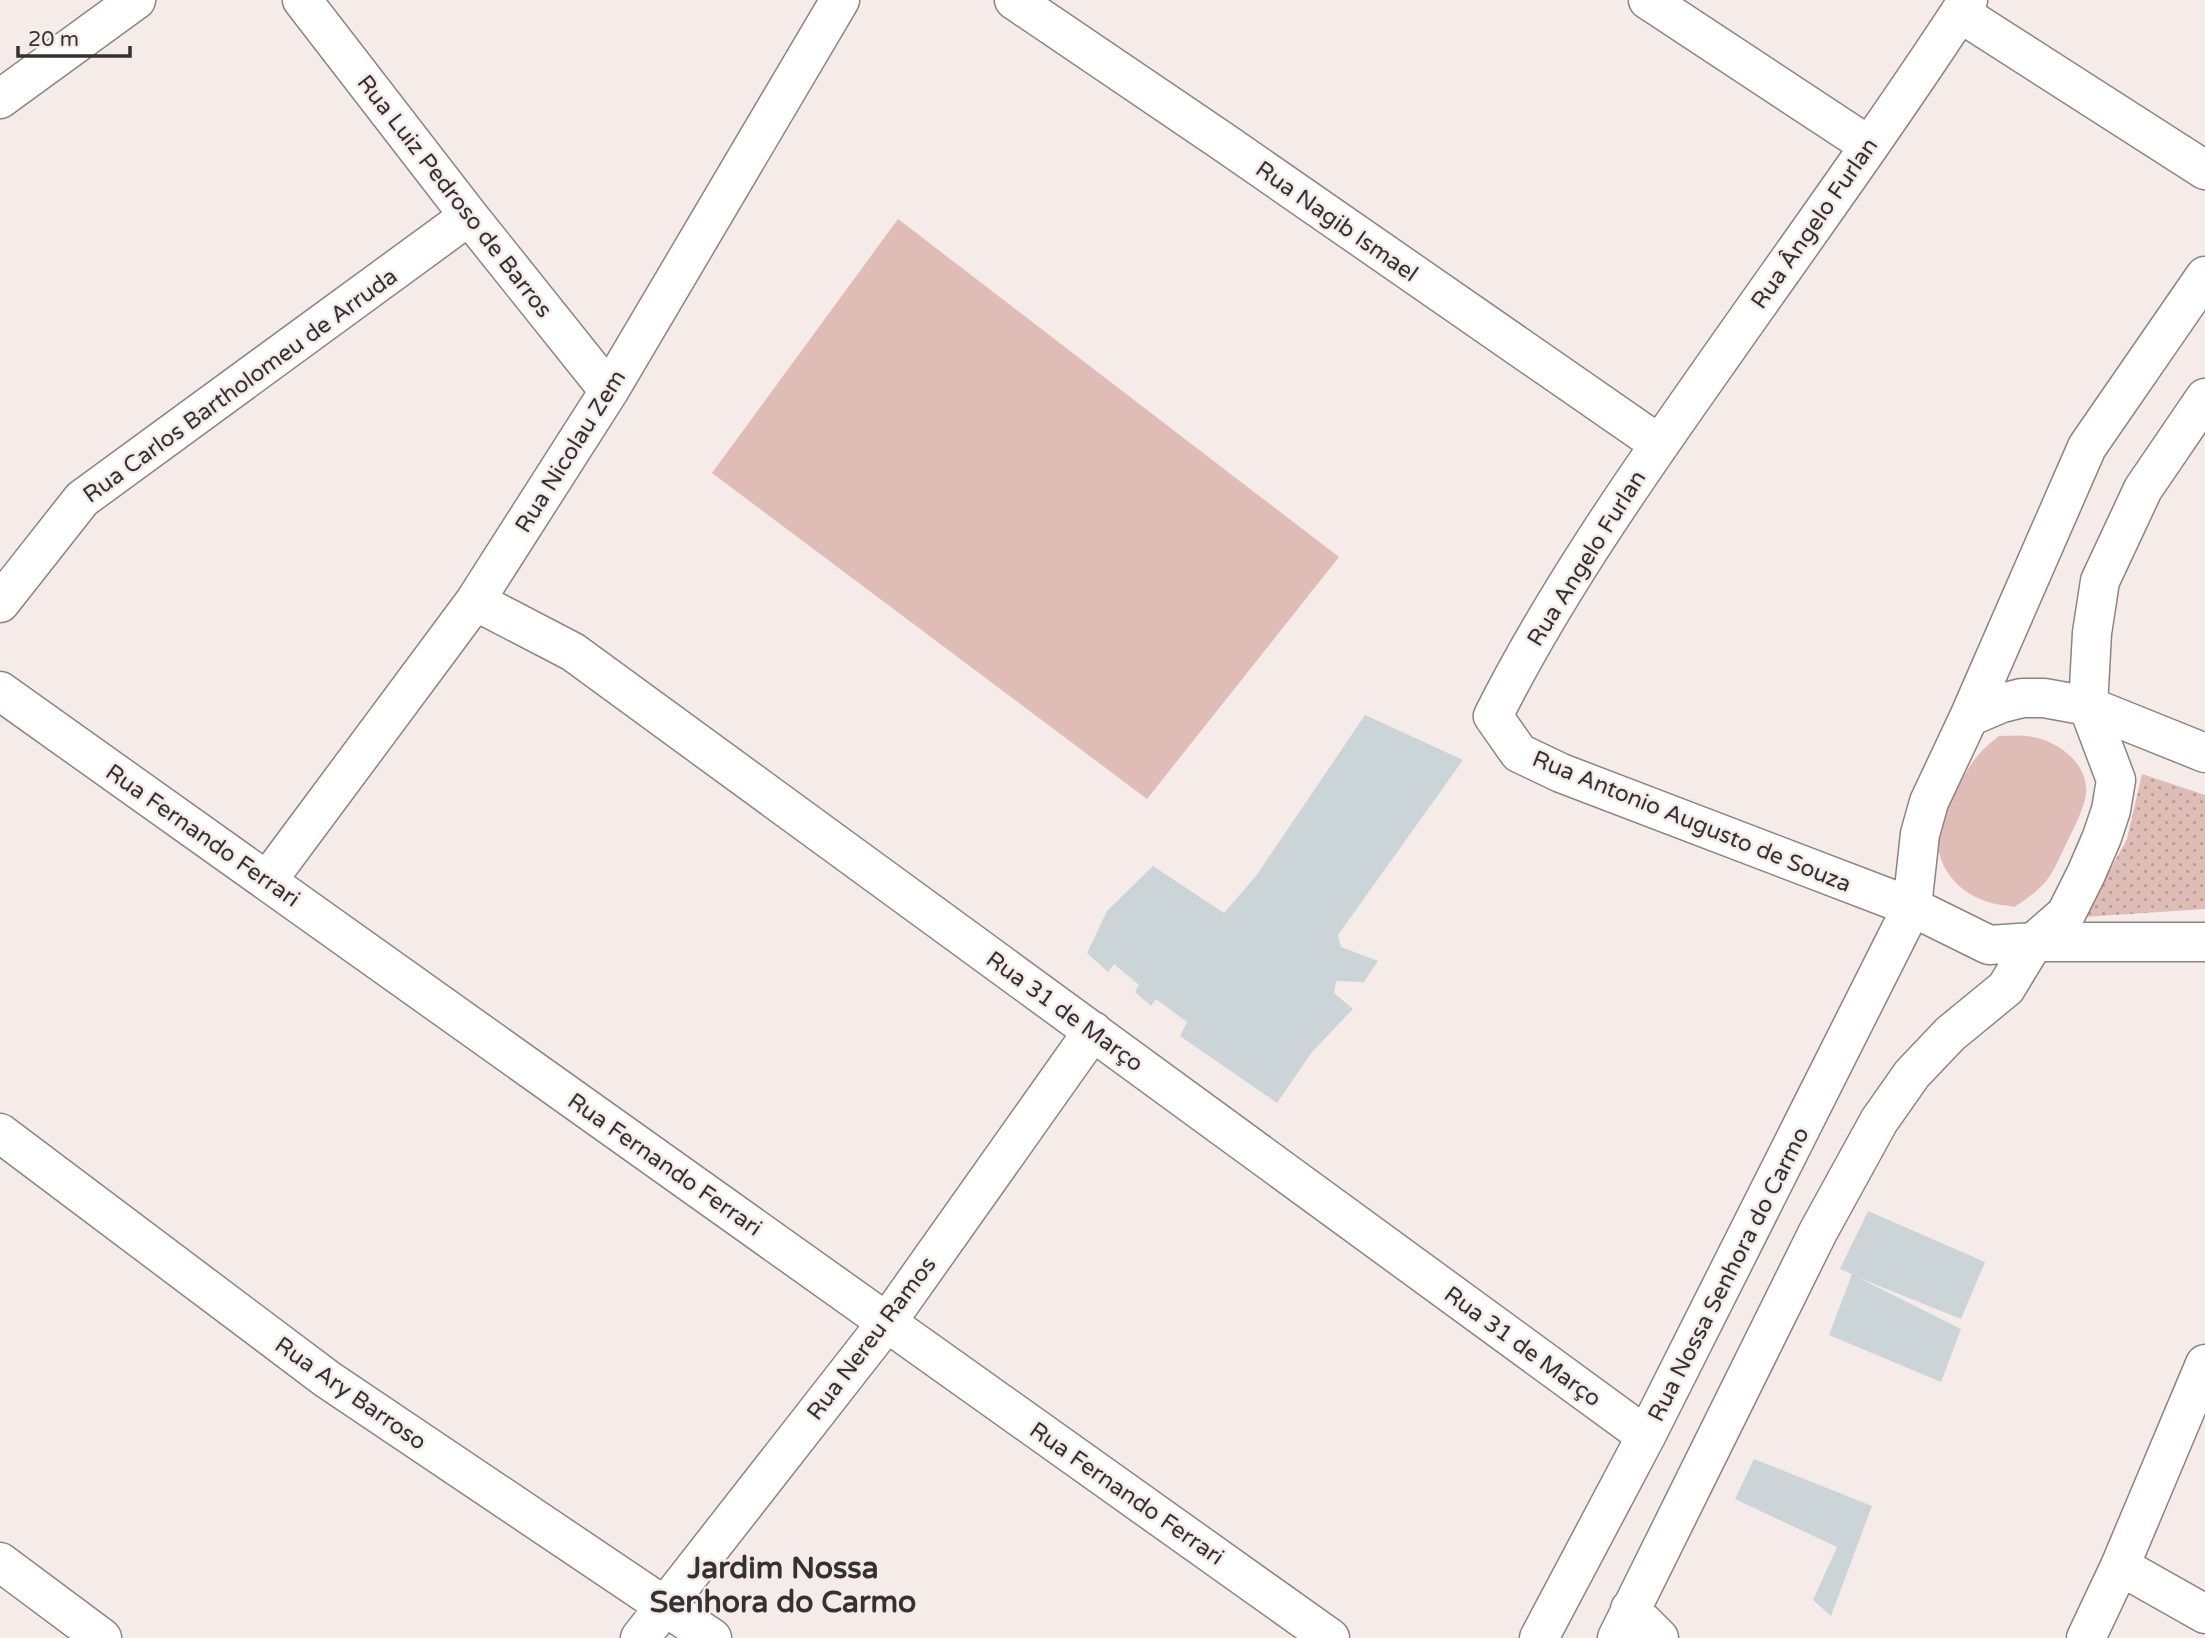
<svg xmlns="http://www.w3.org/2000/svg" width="2205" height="1638" font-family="'Varela Round',sans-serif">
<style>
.grass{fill:#dfbdb6}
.park{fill:url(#park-dots)}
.building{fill:#cbd5d8}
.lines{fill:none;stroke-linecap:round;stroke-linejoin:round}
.minor-casing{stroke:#8d8482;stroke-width:41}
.minor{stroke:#fff;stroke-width:38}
.labels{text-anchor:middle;stroke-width:5;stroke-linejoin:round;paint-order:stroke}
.street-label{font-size:23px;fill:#353131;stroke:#f5ebe9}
.district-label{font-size:30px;font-weight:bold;fill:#353131;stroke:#f5ebe9}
</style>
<defs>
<pattern id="park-dots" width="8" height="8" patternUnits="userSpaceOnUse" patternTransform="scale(1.75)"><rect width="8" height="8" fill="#dfbdb6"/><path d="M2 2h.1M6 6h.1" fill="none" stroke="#b69a95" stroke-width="1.8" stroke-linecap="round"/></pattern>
</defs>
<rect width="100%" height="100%" fill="#f5ebe9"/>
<!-- grass -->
<path class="grass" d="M898,219L1339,557L1147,799L712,473Z
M1999,736C2008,736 2017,735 2026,736C2053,738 2084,759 2086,787C2088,800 2075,826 2069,838C2051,875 2051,884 2014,907C2006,905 1996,905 1988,902C1954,892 1930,859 1940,824C1942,814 1949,804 1954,795C1967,769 1976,753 1999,736Z"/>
<!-- park -->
<path class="park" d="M2142,774L2205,795V909L2084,917L2127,839Z"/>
<!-- building -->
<path class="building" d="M1365,715L1463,760L1338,935L1341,947L1378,961L1364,982L1336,981L1334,993L1353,1009L1312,1052L1277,1103L1180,1036L1187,1022L1156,999L1151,1006L1135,992L1139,985L1114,964L1108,972L1087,953L1107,911L1153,866L1224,913L1256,876Z
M1868,1211L1985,1262L1961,1319L1857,1277L1961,1329L1941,1382L1829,1335L1852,1274L1840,1269Z
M1754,1459L1872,1506L1831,1616L1813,1600L1837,1547L1735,1499Z"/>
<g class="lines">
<defs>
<path id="minor" d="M302,0L469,216L609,391
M1014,0L1222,141L1659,444
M1648,0L1868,145
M1960,13L2205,170
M0,99L136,0
M2205,398L2143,489L2100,581L2092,633L2088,706L2205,753
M475,601L573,652L1646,1436
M0,603L82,499L469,216
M0,691L1330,1638
M2022,698H2044L2088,706L2116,780L2111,810L2102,837L2086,874L2066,914L2034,942L1989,945L1912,907L1920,834L1929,802L1969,717L2002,703Z
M1969,717L2087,447L2205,276
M267,881L475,601L609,391L840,0
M0,1133L327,1379L712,1638
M0,1562L102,1638
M2120,1566L2205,1614
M1630,1609L1659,1638
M640,1638L887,1322L1093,1031
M1539,1638L1646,1436L1912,907L1561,773L1519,753L1493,716C1551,601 1625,493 1699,388C1789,259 1882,132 1968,0
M1617,1638L1818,1232L1879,1121L1912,1074L1950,1034L2006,988L2034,942H2205
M2086,1638L2120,1566L2205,1364"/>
</defs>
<!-- minor casing -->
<use href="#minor" class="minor-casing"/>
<!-- minor -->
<use href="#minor" class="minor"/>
</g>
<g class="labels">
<!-- street labels -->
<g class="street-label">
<text transform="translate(455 196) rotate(52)" y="8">Rua Luiz Pedroso de Barros</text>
<text transform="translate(1337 221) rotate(35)" y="8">Rua Nagib Ismael</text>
<text transform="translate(1814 223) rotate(-55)" y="8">Rua Ângelo Furlan</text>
<text transform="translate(240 385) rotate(-36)" y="8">Rua Carlos Bartholomeu de Arruda</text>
<text transform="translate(570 451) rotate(-58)" y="8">Rua Nicolau Zem</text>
<text transform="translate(1586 558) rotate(-58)" y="8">Rua Angelo Furlan</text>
<text transform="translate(1692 821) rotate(22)" y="8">Rua Antonio Augusto de Souza</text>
<text transform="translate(203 835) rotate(35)" y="8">Rua Fernando Ferrari</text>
<text transform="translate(1065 1011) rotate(36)" y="8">Rua 31 de Março</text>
<text transform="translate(665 1164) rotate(35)" y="8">Rua Fernando Ferrari</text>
<text transform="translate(1728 1274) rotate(-63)" y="8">Rua Nossa Senhora do Carmo</text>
<text transform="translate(871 1338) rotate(-53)" y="8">Rua Nereu Ramos</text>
<text transform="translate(1523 1346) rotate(36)" y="8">Rua 31 de Março</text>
<text transform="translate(351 1393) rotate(35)" y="8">Rua Ary Barroso</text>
<text transform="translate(1127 1493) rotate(35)" y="8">Rua Fernando Ferrari</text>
</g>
<!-- district labels -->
<g class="district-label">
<text x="783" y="1578">Jardim Nossa<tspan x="783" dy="34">Senhora do Carmo</tspan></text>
</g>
</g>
<!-- scale -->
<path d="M18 46v10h112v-10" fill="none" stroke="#353131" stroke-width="3.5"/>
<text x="28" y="46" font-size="21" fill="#353131" stroke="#f5ebe9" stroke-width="5" paint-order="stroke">20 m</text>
</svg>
